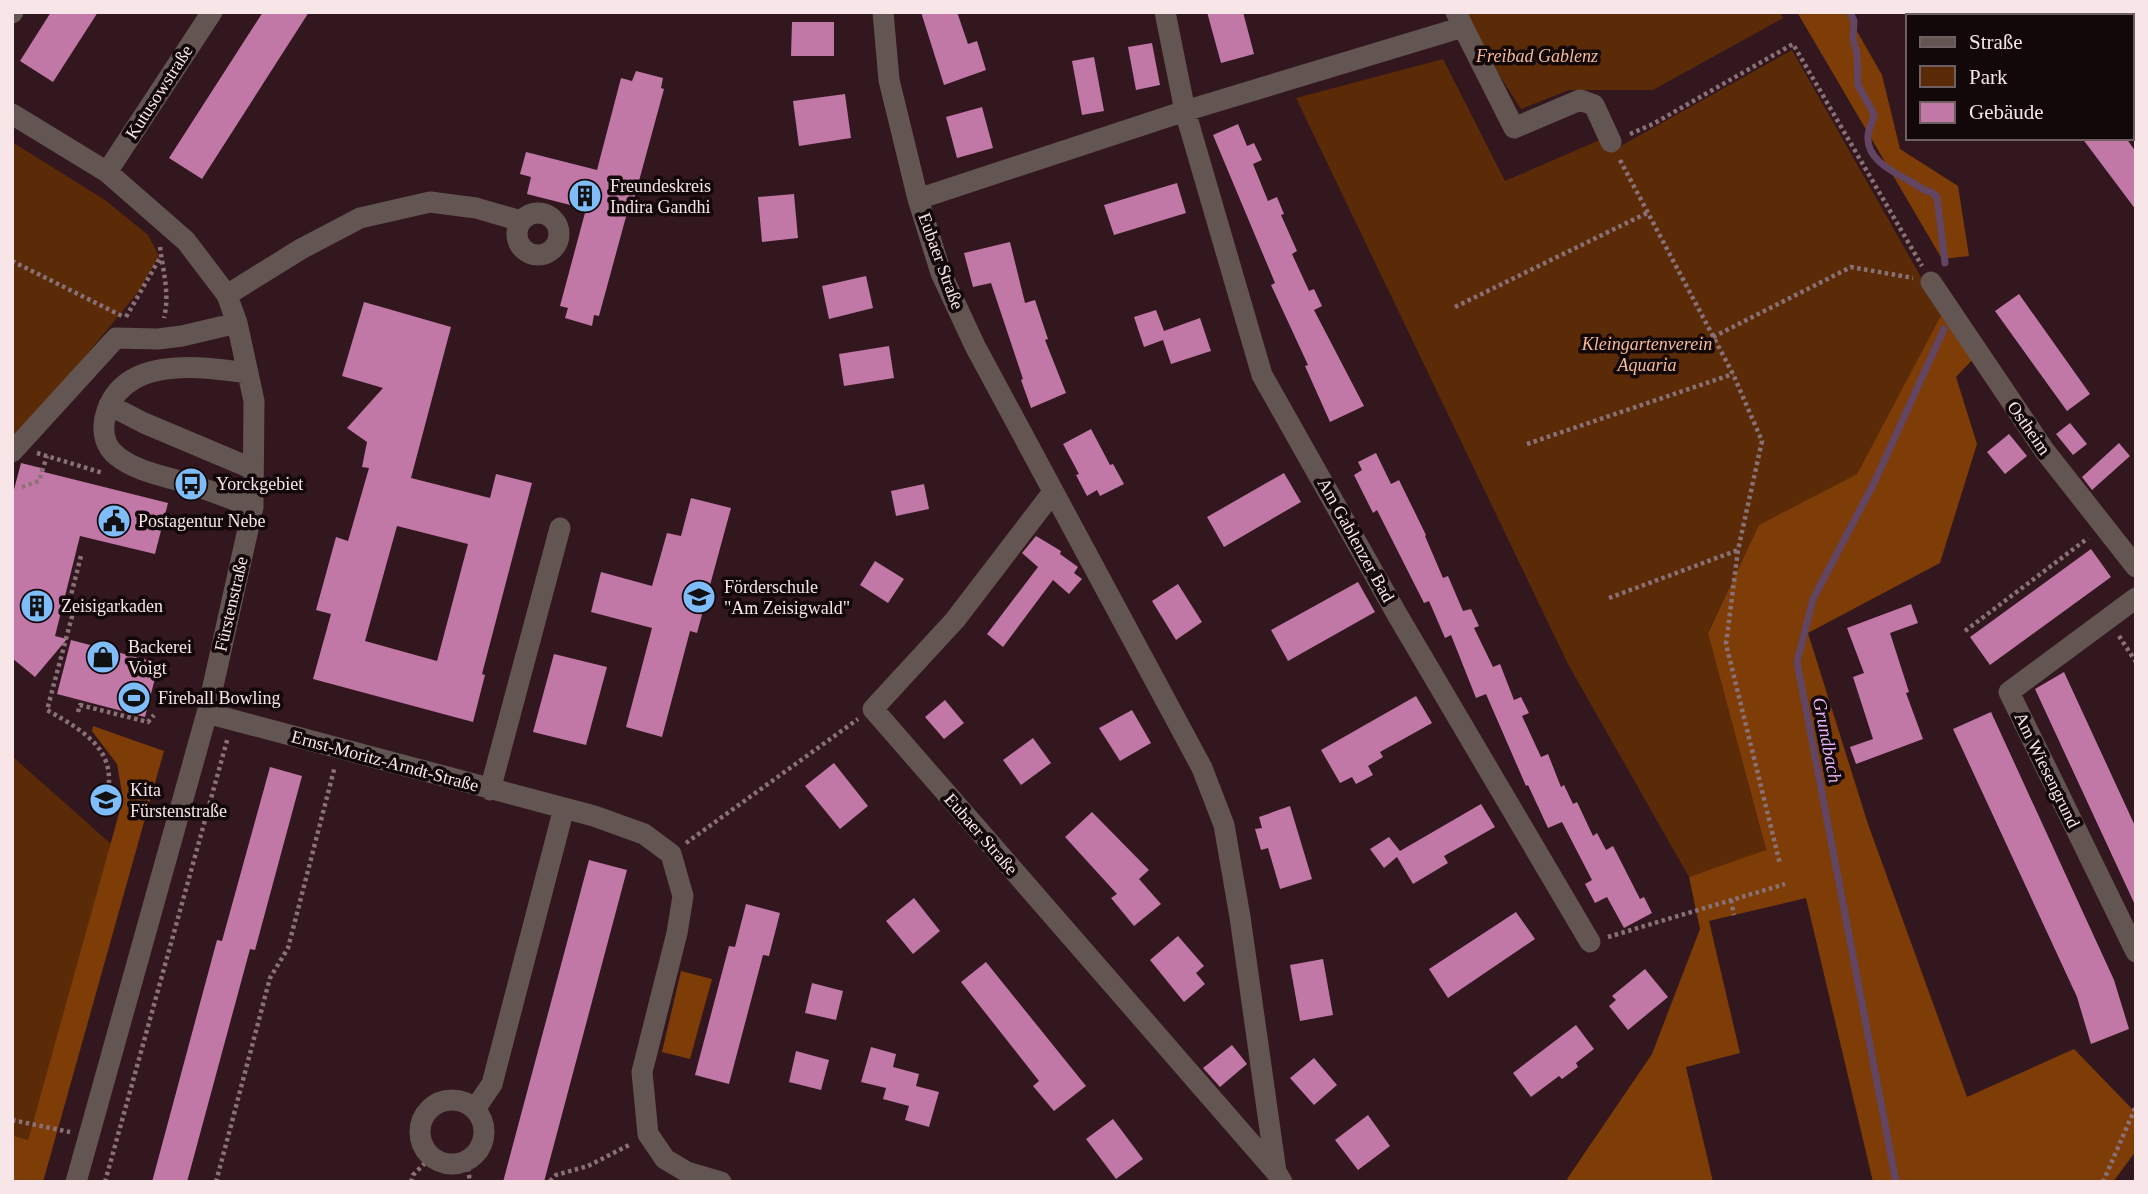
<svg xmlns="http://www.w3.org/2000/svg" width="2148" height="1194" font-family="'Times New Roman',serif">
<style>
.green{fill:#5b2b07}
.forest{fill:#7e3c06}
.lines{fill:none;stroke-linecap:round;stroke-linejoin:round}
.stream{stroke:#624563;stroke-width:7}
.building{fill:#c178a6;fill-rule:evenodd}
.path{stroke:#897277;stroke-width:4.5;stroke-dasharray:3.5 3.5;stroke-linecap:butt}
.minor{stroke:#635552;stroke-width:21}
.labels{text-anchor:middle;stroke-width:7;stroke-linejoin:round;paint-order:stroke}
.park-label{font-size:18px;font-style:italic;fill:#f5ba97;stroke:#120709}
.street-label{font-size:18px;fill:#f8e5e8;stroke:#120709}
.poi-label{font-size:18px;fill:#f8e5e8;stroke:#120709;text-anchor:start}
.water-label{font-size:19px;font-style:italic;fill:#eab4f9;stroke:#120709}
</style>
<rect width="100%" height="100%" fill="#32171e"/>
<!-- green -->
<path class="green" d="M1462,12H1780L1783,18L1653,90H1569L1521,109L1468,26Z
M1792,50L1942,314L1857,474L1759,526L1708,632L1766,851L1689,877L1568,664L1296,98L1443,59L1505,181L1602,139L1610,152Z
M12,142L105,200L148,235L159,256L139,291L12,445Z
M12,756L111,844L28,1140L12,1135Z"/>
<!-- forest -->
<path class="forest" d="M1797,12H1846L1882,75L1900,149L1958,186L1969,256L1942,259Z
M1946,306L1976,356L1956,377L1977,444L1940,563L1808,633L1868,824L1967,1097L2074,1049L2136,1113V1151L2113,1182H1873L1806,898L1709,921L1740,1053L1686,1067L1713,1182H1570L1567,1179L1652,1054L1700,929L1689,877L1766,850L1708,633L1759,525L1857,474Z
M93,726L164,751L43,1182H12V1135L28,1140L123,799L117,764L92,731Z
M681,971L712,979L690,1059L662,1052Z"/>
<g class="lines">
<!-- stream -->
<path class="stream" d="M1850,12L1854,21L1853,39L1857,54L1858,85L1874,114C1873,121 1869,128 1868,135C1865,165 1906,176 1924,190L1931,192L1937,197L1945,263
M1896,1182L1797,662L1813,599L1874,483L1944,329"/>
</g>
<!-- building -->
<path class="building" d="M51,12H98L53,82L20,61Z
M263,12H309L202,179L169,158Z
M921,12H957L968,44L977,41L986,70L944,85Z
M1207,12H1243L1254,54L1221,63Z
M792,22H834V56H791Z
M1152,43L1160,85L1136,90L1128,47Z
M1094,57L1104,111L1082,115L1072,61Z
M636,71L663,78L661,88L664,89L630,214L627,213L599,316L594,315L592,326L565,318L568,308L560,306L586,209L527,194L531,177L520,174L526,152L597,170L621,78L632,81Z
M845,94L851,138L799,146L793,101Z
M982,107L993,148L957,158L946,117Z
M1238,124L1247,146L1254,143L1262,160L1253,164L1268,201L1277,197L1284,214L1281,215L1297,251L1292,254L1309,291L1314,289L1322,306L1314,310L1364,406L1330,422L1305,366L1308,365L1271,285L1275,283L1213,135Z
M2082,138H2126L2136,152V210Z
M1177,183L1186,213L1114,235L1104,205Z
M794,194L798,238L762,242L758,197Z
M1010,242L1025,303L1035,300L1048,339L1045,340L1066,393L1031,408L1021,380L1023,379L991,283L973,287L964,253Z
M866,276L873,308L829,319L822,286Z
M2019,294L2090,394L2067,411L1995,311Z
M364,302L451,327L411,478L490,498L496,474L532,483L482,674L485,675L473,722L313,679L331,614L316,610L336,537L348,541L369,468L362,467L367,442L347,428L383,388L342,376ZM397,526L468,544L437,661L365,641Z
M1156,310L1164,331L1200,318L1211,351L1171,364L1163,340L1144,347L1134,317Z
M889,346L894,378L844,386L839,354Z
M2070,423L2087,444L2073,455L2056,434Z
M1091,429L1110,465L1113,464L1124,484L1100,496L1097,490L1087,496L1076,475L1079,474L1063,444Z
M2009,434L2027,456L2005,474L1987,452Z
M2119,443L2130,456L2092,490L2082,477Z
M1376,453L1391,484L1399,480L1426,535L1425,536L1443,578L1448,576L1463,611L1471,609L1479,626L1474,628L1493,667L1500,664L1514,700L1521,697L1529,713L1522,716L1541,757L1548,754L1561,787L1564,785L1573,804L1577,802L1593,836L1597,833L1606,850L1613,846L1640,899L1644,897L1652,913L1624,928L1607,897L1595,903L1585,884L1592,880L1562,822L1548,828L1528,785L1526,786L1486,694L1476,698L1451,635L1445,638L1429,601L1424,603L1377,510L1373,513L1354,475L1362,470L1358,462Z
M21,463L41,468L40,471L168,503L155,554L80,536L55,636L67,639L35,677L12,658V497Z
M1284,473L1301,502L1224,547L1207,517Z
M924,484L929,509L896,516L891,491Z
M691,498L731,508L697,633L690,631L662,737L626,727L652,628L591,612L601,572L652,586L667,533L681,536Z
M1036,536L1061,551L1060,554L1078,567L1074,573L1082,579L1069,594L1053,580L1003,647L987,634L1038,567L1022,553Z
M2091,549L2111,577L1990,665L1970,637Z
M875,561L904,579L888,603L860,585Z
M1358,582L1375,612L1288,661L1271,630Z
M1178,584L1202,622L1176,640L1152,601Z
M1911,604L1918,623L1890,633L1909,692L1906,693L1923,739L1856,764L1850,747L1873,739L1853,677L1864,673L1847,628Z
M71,640L159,663L145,717L57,694Z
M554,654L607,667L586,745L533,732Z
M2064,672L2136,828V907L2035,689Z
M1416,696L1432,723L1380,752L1383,757L1368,766L1373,775L1356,784L1352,777L1340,783L1321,750Z
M945,700L964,723L944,739L925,717Z
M1132,710L1151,743L1120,761L1099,728Z
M1991,712L2114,980L2129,1029L2091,1044L2077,997L1953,729Z
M1033,738L1051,763L1021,785L1003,760Z
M834,763L868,806L840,829L805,786Z
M270,767L302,776L255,950L250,949L187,1182H152L217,940L222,941Z
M1481,804L1495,827L1444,856L1448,863L1413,884L1397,857L1384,868L1370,849L1389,837L1400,851Z
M1290,806L1312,879L1280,889L1268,848L1261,850L1255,829L1262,828L1259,817Z
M1092,812L1149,870L1139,879L1161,904L1134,926L1111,898L1117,894L1065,837Z
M589,860L627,870L544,1182H503Z
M914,898L940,931L913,954L886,921Z
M746,904L780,913L769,956L763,955L729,1084L695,1075L729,946L735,947Z
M1516,912L1535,939L1448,998L1429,969Z
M1178,936L1204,966L1196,973L1205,984L1184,1002L1150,960Z
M1323,959L1333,1015L1300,1021L1290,965Z
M986,962L1086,1086L1054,1111L1033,1086L1039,1081L961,982Z
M1645,969L1668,997L1628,1030L1609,1006L1616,1000L1612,996Z
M812,983L843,991L836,1020L805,1013Z
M1576,1025L1594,1049L1576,1063L1578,1067L1562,1079L1559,1076L1531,1097L1513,1073Z
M1232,1045L1247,1064L1220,1087L1203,1068Z
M871,1047L896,1054L893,1067L919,1074L916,1086L939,1092L929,1127L905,1120L909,1106L883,1099L886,1088L861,1082Z
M796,1051L829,1060L821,1090L789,1082Z
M1314,1058L1337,1085L1314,1105L1290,1078Z
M1368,1115L1390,1146L1358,1170L1335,1140Z
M1113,1119L1143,1159L1116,1179L1086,1139Z"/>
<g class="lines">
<!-- path -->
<path class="path" d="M1630,134L1653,124L1793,44L1922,266
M1620,160L1733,374L1762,441L1738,550L1726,644L1780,864
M160,247C163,271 170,294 164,318
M12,261L122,316
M1455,307L1647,213
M126,317L160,258
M1713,337L1851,267L1913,278
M1527,444L1733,374
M37,453L103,473
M22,487L39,481L47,456
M1609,598L1738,550
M68,607L81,556
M74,609L47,710C91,735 124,755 102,812
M1965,631L2088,538
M2119,636L2136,662
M78,712L80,705L148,722L154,715
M686,843L858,719
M1731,900L1734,915
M1608,937L1785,884
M12,1120L70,1132
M467,1161L470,1182
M550,1181L556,1175L588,1166L631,1144
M105,1182L228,737
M216,1182L270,978L288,948L335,766
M411,1182L413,1175L431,1157
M2103,1182L2136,1106"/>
<!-- minor -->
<path class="minor" d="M883,12L889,80L918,199L941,273L975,346L1202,768L1224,825L1240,917L1276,1172L1282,1182
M1165,12L1185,111L1262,375L1398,616L1590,942
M2066,12L2069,16
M12,13L13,12
M1463,27L1514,128L1580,100L1594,105L1611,142
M2132,109L2136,114
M12,114L107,172L186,241L227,295L237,323L254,401L253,507L207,713L76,1182
M107,172L212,12
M918,199L1185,111L1463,27L1456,12
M517 234a21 21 0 1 1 42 0a21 21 0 1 1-42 0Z
M1931,282L2044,450L2136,567
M227,295L301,249L360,218L430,202L476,208L521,221
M248,373C199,366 120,355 105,418C102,432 105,447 117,456C135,471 164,476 187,483C209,490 231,499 253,507
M109,405L144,423L253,469
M12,452L116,338L158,339L182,336L237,323
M1053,492L955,620L873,709L1276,1172
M2136,598L2009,692L2136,952
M207,713L594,816L644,834L671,854L683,896L677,933L642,1072L648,1134L665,1159L687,1172L721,1182
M490,790L560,528
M420 1132a32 32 0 1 1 64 0a32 32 0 1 1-64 0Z
M475,1109L492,1084L564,808"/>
</g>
<!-- icons -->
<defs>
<symbol id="building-disc" viewBox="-11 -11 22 22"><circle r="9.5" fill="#7fbdfa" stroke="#120709"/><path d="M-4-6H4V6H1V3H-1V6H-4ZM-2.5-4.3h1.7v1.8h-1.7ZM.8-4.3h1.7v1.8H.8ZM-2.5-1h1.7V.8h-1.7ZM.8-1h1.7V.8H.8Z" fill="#111"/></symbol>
<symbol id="bus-disc" viewBox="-11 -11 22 22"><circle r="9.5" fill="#7fbdfa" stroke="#120709"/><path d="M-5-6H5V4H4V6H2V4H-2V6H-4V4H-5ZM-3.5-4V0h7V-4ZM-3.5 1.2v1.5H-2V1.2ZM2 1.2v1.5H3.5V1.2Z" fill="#111"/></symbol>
<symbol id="civic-disc" viewBox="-11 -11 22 22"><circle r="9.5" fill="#7fbdfa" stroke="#120709"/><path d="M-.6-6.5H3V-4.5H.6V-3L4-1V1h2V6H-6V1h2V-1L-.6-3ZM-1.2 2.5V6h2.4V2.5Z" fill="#111"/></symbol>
<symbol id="school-disc" viewBox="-11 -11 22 22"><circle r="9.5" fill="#7fbdfa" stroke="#120709"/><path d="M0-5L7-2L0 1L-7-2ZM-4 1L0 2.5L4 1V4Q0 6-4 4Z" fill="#111"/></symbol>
<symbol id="shop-disc" viewBox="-11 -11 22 22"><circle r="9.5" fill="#7fbdfa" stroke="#120709"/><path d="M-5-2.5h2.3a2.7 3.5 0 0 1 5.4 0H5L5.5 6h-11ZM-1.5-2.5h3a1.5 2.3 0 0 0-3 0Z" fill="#111"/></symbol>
<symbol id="stadium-disc" viewBox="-11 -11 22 22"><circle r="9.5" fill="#7fbdfa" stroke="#120709"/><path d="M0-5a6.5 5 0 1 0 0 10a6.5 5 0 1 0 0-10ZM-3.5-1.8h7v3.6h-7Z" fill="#111"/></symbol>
</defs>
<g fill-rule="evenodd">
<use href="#building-disc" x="566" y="177" width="38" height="38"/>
<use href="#bus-disc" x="172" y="465" width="38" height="38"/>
<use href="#civic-disc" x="95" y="502" width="38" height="38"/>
<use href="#school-disc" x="680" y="578" width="38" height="38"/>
<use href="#building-disc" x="18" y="587" width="38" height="38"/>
<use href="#shop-disc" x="84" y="638" width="38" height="38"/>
<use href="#stadium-disc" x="115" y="679" width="38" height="38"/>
<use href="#school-disc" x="87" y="781" width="38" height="38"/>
</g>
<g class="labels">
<!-- park labels -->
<g class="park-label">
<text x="1537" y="62">Freibad Gablenz</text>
<text x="1647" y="350">Kleingartenverein<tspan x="1647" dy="21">Aquaria</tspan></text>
</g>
<!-- street labels -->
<g class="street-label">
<text transform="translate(159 92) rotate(-57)" y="6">Kutusowstraße</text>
<text transform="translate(941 261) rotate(70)" y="6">Eubaer Straße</text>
<text transform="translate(2029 428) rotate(55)" y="6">Ostheim</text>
<text transform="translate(1356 540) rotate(61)" y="6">Am Gablenzer Bad</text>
<text transform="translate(231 604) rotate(-77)" y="6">Fürstenstraße</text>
<text transform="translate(385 761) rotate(15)" y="6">Ernst-Moritz-Arndt-Straße</text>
<text transform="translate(2047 770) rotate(64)" y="6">Am Wiesengrund</text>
<text transform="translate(981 834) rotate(49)" y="6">Eubaer Straße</text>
</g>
<!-- poi labels -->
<g class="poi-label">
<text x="610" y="192">Freundeskreis<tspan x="610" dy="21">Indira Gandhi</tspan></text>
<text x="216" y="490">Yorckgebiet</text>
<text x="138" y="527">Postagentur Nebe</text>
<text x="724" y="593">Förderschule<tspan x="724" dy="21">"Am Zeisigwald"</tspan></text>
<text x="61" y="612">Zeisigarkaden</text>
<text x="128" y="653">Backerei<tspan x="128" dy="21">Voigt</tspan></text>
<text x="158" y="704">Fireball Bowling</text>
<text x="130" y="796">Kita<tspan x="130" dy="21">Fürstenstraße</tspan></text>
</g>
<!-- water labels -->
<g class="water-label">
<text transform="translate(1828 740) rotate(79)" y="7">Grundbach</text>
</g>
</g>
<!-- border -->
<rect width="2148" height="1194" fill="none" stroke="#f8e5e8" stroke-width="28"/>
<!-- legend -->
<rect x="1906" y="14" width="228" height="126" fill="#120709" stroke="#6e6062" stroke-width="2"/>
<rect x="1920" y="37" width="35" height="10" fill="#635552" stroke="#6e6062" stroke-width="2"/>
<text x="1969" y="49" font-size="21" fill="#f8e5e8">Straße</text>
<rect x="1920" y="66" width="35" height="21" fill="#5b2b07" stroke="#6e6062" stroke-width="2"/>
<text x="1969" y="84" font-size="21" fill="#f8e5e8">Park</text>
<rect x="1920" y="102" width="35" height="21" fill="#c178a6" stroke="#6e6062" stroke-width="2"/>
<text x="1969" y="119" font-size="21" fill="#f8e5e8">Gebäude</text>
</svg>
